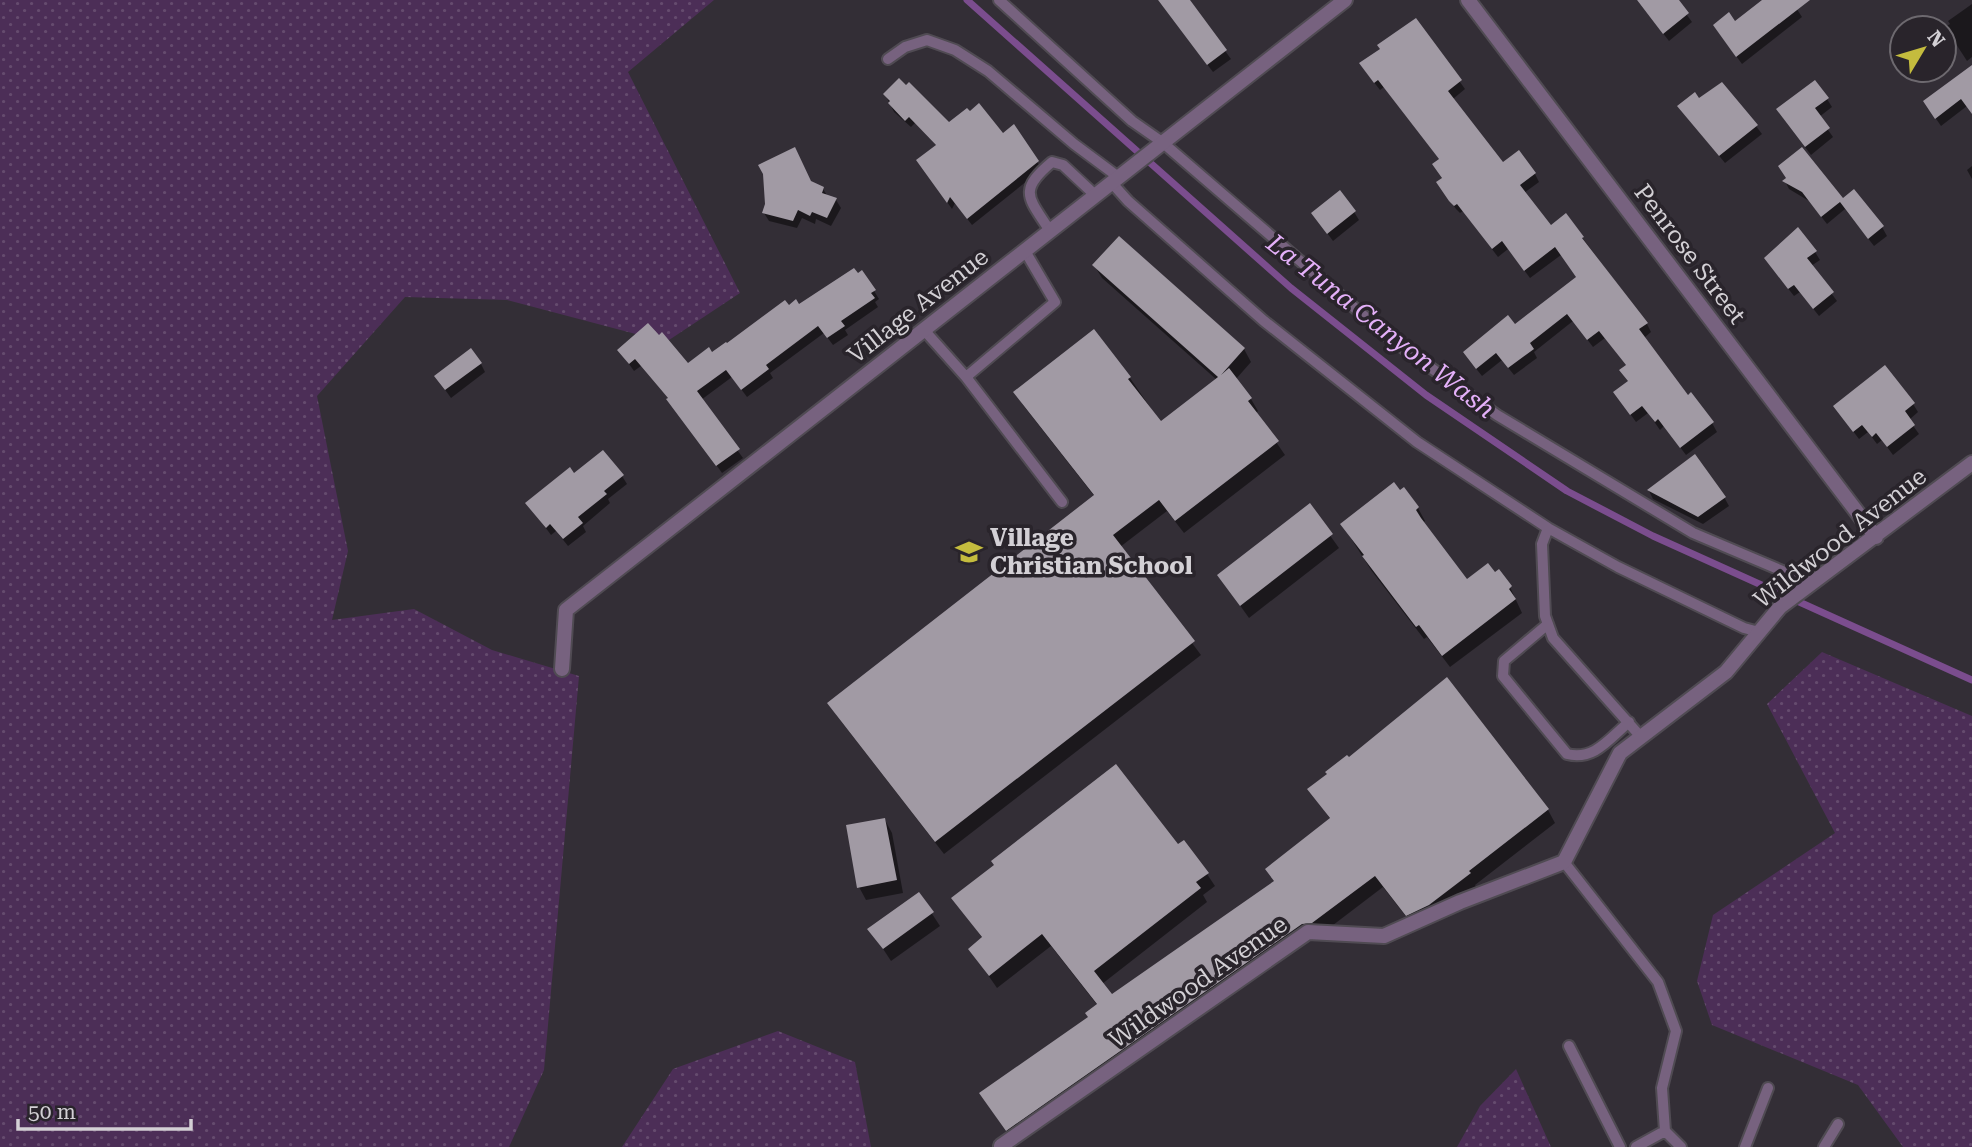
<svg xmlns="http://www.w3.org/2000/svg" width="1972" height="1147" font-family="'Roboto Serif',serif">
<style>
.grass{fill:url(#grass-dots)}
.shadow{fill:#0007}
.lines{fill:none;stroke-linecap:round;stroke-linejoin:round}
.stream{stroke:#7b4d8e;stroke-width:7}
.building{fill:#a19aa4}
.lane-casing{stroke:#504b53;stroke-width:14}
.street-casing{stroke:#504b53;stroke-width:18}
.lane{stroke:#77627f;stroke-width:10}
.street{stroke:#77627f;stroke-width:14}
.labels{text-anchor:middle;stroke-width:7;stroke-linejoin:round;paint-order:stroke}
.street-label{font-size:24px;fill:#d3d0d5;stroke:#29242b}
.poi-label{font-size:24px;font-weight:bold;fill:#d3d0d5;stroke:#29242b;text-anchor:start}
.water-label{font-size:26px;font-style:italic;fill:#e4b0f9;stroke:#29242b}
</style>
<defs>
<pattern id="grass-dots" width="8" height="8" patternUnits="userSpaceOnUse" patternTransform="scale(1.75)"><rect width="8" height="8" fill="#4c2e57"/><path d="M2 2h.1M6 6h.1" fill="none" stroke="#654b6e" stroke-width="1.8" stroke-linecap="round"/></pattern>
</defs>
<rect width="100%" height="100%" fill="#332e36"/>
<!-- grass -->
<path class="grass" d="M0,0H714L628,72L740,293L666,342L507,300L405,297L317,396L348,551L332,620L414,609L492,650L579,676L544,1070L509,1147H0Z
M1822,652L1972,716V1147H1903L1858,1085L1712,1025L1697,981L1713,915L1835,833L1767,704Z
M778,1031L855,1062L871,1147H622L673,1069Z
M1516,1069L1551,1147H1457L1480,1106Z"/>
<!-- shadow -->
<path class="shadow" d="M1158,0H1188L1231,59L1213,72Z
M1637,0H1676L1692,22L1669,41Z
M1765,0H1791L1802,17L1742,64L1720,34Z
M1972,4V57L1967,61L1945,27L1950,24L1948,21Z
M1416,21L1465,89L1453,99L1503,165L1535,174L1539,182L1524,193L1550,228L1566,216L1647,324L1651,332L1644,338L1688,397L1691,395L1712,423L1717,432L1686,455L1664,426L1660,430L1648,413L1636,422L1620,400L1629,382L1627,366L1605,338L1593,347L1573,321L1534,352L1537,358L1514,375L1502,360L1482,376L1470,361L1465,353L1514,326L1577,278L1561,255L1530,278L1508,249L1498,257L1463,211L1460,213L1456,209L1443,191L1440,160L1384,87L1380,90L1366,72Z
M1972,74V113L1967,106L1941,126L1930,110Z
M885,94L949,124L1002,135L1037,162L1042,169L972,225L955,203L952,209L923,168L937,146L915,123L911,127L894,112Z
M1827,99L1832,107L1819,117L1833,137L1811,155L1783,118Z
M1699,101L1740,105L1762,134L1725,163L1679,107Z
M1972,166V179L1967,170Z
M1785,181L1842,200L1882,227L1887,236L1874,246L1845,209L1827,224L1809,201L1789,189Z
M811,183L823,189L828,197L836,200L841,208L831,226L816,219L815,224L802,218L797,228L769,221L764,213Z
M1354,212L1359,220L1333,241L1313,214Z
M1815,252L1820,260L1811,266L1837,301L1819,316L1800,292L1794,296L1771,267Z
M1094,265L1244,349L1251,362L1236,379L1251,399L1258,411L1256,413L1285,455L1184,533L1167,511L1120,547L1201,655L944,854L837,716L830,703L1095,497L1023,405L1016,392L1130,378L1161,423L1217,380L1102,278Z
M874,291L879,299L875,302L878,307L845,330L848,335L833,345L824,333L770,373L773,378L747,397L732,377L701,400L743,458L722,473L669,399L641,366L634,371L619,350L688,366L712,354L788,307Z
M481,364L485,372L451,398L441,384Z
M1913,404L1918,412L1909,420L1919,434L1893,455L1882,440L1877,444L1868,432L1859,439L1840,414Z
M574,476H622L627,484L608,499L610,503L583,526L586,532L568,546L556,531L551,535L528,504Z
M1649,491L1724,497L1729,506L1703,524L1653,499Z
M1309,506L1339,548L1249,618L1219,576Z
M1418,508L1425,521L1423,523L1467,581L1510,587L1522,613L1450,667L1427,637L1424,639L1371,570L1342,524Z
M1447,679L1548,810L1555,823L1475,885L1476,887L1437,918L1415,928L1383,887L1320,935L1310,937L1014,1143L989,1106L1090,1018L1098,1006L1051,946L997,988L970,949L983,939L954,898L1178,847L1207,874L1215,886L1203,895L1207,902L1102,984L1111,997L1275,882L1267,869L1331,820L1310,790Z
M885,820L892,833L903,893L866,900L859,887Z
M919,894L940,926L891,961L870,929Z"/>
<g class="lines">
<!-- stream -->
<path class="stream" d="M967,0L1291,288L1426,395L1567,491L1653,536L1972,680"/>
</g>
<!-- building -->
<path class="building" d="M1158,0H1190L1227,50L1207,65Z
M1637,0H1679L1689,13L1663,34Z
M1762,0H1810L1736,57L1713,25L1729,12L1735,21Z
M1416,18L1462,80L1448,91L1503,162L1519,150L1536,173L1520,185L1551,225L1566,213L1584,237L1582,238L1648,323L1639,329L1688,395L1691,392L1714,422L1680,448L1658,419L1655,422L1642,406L1630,415L1613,392L1628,381L1619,370L1626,365L1599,331L1587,340L1567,314L1530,343L1534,349L1508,368L1496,353L1476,369L1463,352L1508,315L1515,324L1576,277L1555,247L1524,271L1502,241L1492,249L1457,204L1454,206L1449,201L1436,182L1442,178L1432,164L1439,159L1378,80L1374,83L1359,63L1380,49L1377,45Z
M1972,65V114L1961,99L1935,119L1923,101Z
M899,78L906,85L909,82L949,122L967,108L970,111L979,103L1003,133L1014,124L1039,161L967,219L950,197L947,203L916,160L936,145L909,117L905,121L888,103L890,101L883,94Z
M1815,80L1829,98L1815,108L1830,128L1805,147L1776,109Z
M1722,82L1758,125L1719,156L1677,106L1695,92L1699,98Z
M795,147L811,181L824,187L822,193L837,198L827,218L812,212L810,216L798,210L793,221L762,213L765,204L763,174L758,165Z
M1802,147L1843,198L1854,189L1884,226L1868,239L1840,202L1821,217L1802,192L1782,181L1786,178L1778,166Z
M1340,190L1356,211L1327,234L1311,213Z
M1798,227L1817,251L1807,258L1834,292L1813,309L1794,285L1788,289L1764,258Z
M1119,236L1245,348L1221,375L1229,368L1252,398L1248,401L1279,441L1175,521L1159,500L1113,535L1195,641L935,842L827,703L1094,495L1013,392L1094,329L1131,377L1128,379L1161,421L1218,377L1092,265Z
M854,268L858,273L862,270L876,290L871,293L875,298L841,321L845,326L827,338L818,326L766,365L769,369L741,390L726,370L697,391L740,449L716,466L666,399L668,398L635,359L629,364L617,350L648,323L659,335L662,332L688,363L709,347L712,352L726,342L727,343L785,300L789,305L796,299L799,304Z
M471,348L482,363L445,390L434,376Z
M1885,365L1915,403L1905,411L1915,425L1887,447L1876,433L1872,437L1862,425L1853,432L1833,406Z
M603,450L624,475L604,491L607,494L578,517L583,523L563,539L550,524L546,528L525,503L570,467L574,473Z
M1695,454L1726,497L1698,517L1647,490Z
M1394,482L1400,490L1404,487L1419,507L1416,510L1421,518L1467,579L1488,563L1495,572L1499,569L1512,586L1509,589L1516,599L1442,656L1419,625L1416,627L1362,556L1364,555L1340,524Z
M1310,503L1333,534L1240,606L1217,575Z
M1447,677L1549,809L1469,871L1471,873L1429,905L1406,916L1375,876L1312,923L1302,924L1006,1131L979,1093L1088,1017L1085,1013L1097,1004L1042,934L989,976L968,949L982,937L951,898L994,865L991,861L1116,764L1178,844L1184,840L1209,873L1196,882L1201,888L1094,971L1112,994L1274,881L1265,869L1330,818L1307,789L1327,774L1325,772L1347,755L1349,757Z
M885,818L897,880L857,888L846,825Z
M919,892L934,912L883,949L867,929Z"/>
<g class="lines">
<defs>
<path id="lane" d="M999,0L1132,121L1162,142L1392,340L1497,415L1693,533L1799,578L1809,586
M888,59L905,47L927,40L955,50L988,71L1074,144L1117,176
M1111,182L1128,201L1264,321L1417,442L1548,528L1618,567L1744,628L1759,632
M1050,231C1029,198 1017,191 1052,162L1063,165L1095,195
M924,330L966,377L1055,302L1025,251
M966,377L1062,502
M1548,528L1542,544L1545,616L1553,638L1641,737
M1548,624L1504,661L1503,676L1567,754C1594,761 1609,739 1629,722
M1564,862L1658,982L1676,1031L1662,1088L1665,1131L1681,1147
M1569,1046L1620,1147
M1636,1147L1665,1131
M1745,1147L1768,1088
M1824,1147L1838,1124"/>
<path id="street" d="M1468,0L1876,537
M562,669L566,610L1345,0
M1001,1146L1308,932L1384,936L1460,902L1564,862L1620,753L1726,672L1780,607L1972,463"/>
</defs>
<!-- lane casing -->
<use href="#lane" class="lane-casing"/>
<!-- street casing -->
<use href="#street" class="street-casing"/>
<!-- lane -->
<use href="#lane" class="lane"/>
<!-- street -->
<use href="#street" class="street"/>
</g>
<!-- icons -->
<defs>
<symbol id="school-bare" viewBox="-9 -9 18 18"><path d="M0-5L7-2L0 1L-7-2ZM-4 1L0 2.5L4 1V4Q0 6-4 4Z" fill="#c4bc3e" stroke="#29242b" stroke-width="2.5" paint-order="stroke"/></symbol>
</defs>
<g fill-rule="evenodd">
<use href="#school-bare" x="950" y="533" width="38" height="38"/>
</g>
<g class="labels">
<!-- street labels -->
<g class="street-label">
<text transform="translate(1690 254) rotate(53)" y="8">Penrose Street</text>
<text transform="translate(918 306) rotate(-38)" y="8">Village Avenue</text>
<text transform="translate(1840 538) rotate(-38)" y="8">Wildwood Avenue</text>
<text transform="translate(1198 982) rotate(-35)" y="8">Wildwood Avenue</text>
</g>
<!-- poi labels -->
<g class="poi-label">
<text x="990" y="546">Village<tspan x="990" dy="28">Christian School</tspan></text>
</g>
<!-- water labels -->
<g class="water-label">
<text transform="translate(1381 326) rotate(38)" y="9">La Tuna Canyon Wash</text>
</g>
</g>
<!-- north arrow -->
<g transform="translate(1923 49) rotate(52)"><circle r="33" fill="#29242b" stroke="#6d696f" stroke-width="2"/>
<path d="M0-5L12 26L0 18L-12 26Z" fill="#c4bc3e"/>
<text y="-10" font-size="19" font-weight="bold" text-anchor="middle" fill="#d3d0d5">N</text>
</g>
<!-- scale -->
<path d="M18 1119v10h173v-10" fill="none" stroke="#d3d0d5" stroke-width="3.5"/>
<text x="28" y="1119" font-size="21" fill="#d3d0d5" stroke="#29242b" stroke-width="5" paint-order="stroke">50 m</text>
</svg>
